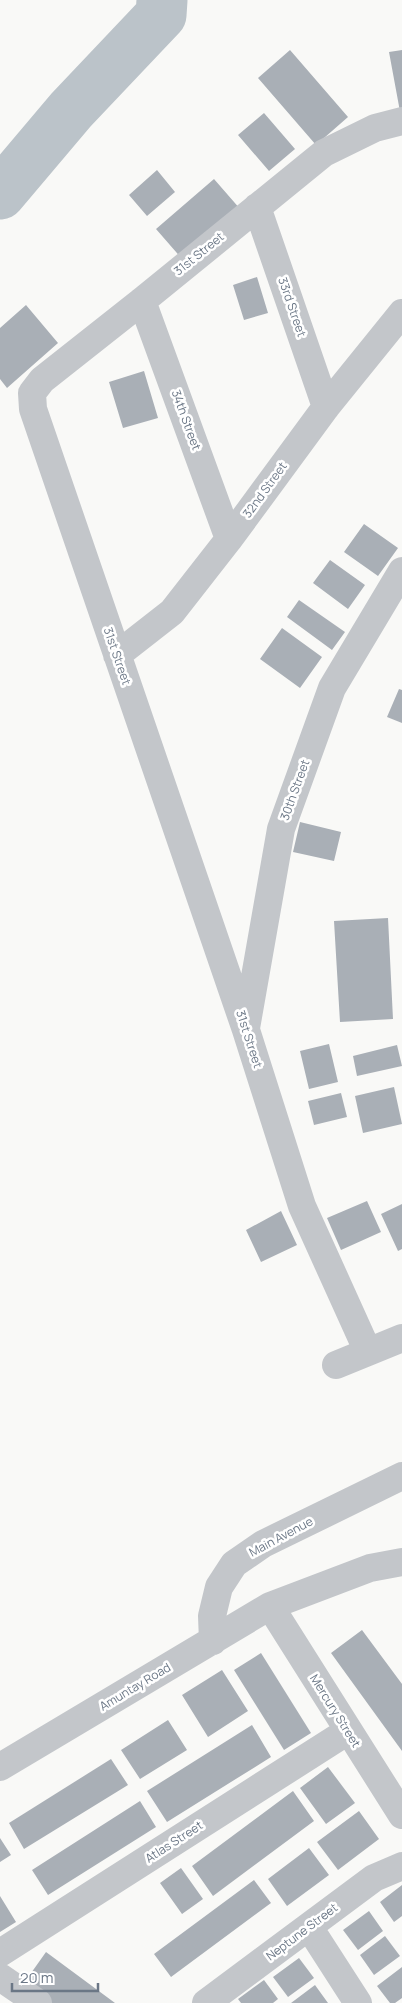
<svg xmlns="http://www.w3.org/2000/svg" width="402" height="2003" font-family="Manrope,sans-serif">
<style>
.lines{fill:none;stroke-linecap:round;stroke-linejoin:round}
.river{stroke:#bbc3c9;stroke-width:51}
.building{fill:#a9afb6}
.minor{stroke:#c3c6ca;stroke-width:28}
.labels{text-anchor:middle;stroke-width:5;stroke-linejoin:round;paint-order:stroke}
.street-label{font-size:12px;fill:#6b7786;stroke:#fff}
</style>
<rect width="100%" height="100%" fill="#f9f9f7"/>
<g class="lines">
<!-- river -->
<path class="river" d="M0,194L71,110L161,15L162,0"/>
</g>
<!-- building -->
<path class="building" d="M290,50L348,117L316,145L258,78Z
M402,50V117H401L389,52Z
M264,113L295,149L269,171L238,135Z
M157,170L175,192L147,216L129,195Z
M214,179L241,210L183,260L156,229Z
M257,277L268,313L244,320L233,285Z
M26,305L58,343L7,388L0,379V328Z
M144,371L158,418L123,428L109,382Z
M364,524L398,548L378,576L344,552Z
M330,560L365,585L348,609L313,583Z
M299,600L345,632L332,650L287,617Z
M282,628L322,657L300,688L260,659Z
M399,689L402,690V723L387,717Z
M300,822L341,832L334,861L293,852Z
M388,918L393,1019L340,1022L334,921Z
M329,1044L338,1082L309,1089L300,1051Z
M397,1045L402,1066L357,1076L353,1056Z
M394,1087L402,1124L363,1133L355,1096Z
M341,1093L347,1117L314,1125L308,1101Z
M367,1201L381,1232L341,1250L327,1218Z
M402,1204V1249L398,1251L381,1214Z
M281,1211L297,1245L261,1262L246,1230Z
M362,1630L402,1684V1751L331,1653Z
M261,1653L311,1733L284,1750L234,1670Z
M222,1670L248,1711L208,1737L182,1695Z
M168,1720L187,1750L140,1779L121,1750Z
M252,1725L271,1757L167,1822L147,1791Z
M111,1759L128,1785L24,1849L9,1823Z
M328,1767L355,1803L326,1824L300,1788Z
M293,1791L314,1821L213,1896L192,1866Z
M140,1801L156,1827L48,1895L32,1870Z
M359,1811L379,1839L338,1870L317,1842Z
M0,1838L11,1855L0,1862Z
M309,1848L329,1875L287,1906L268,1879Z
M181,1868L203,1899L182,1914L160,1883Z
M254,1880L271,1903L171,1977L154,1954Z
M402,1885V1916L394,1922L380,1902Z
M0,1896L16,1922L0,1932Z
M369,1911L383,1931L358,1950L343,1930Z
M385,1936L400,1956L374,1975L360,1955Z
M46,1952L115,2003H52L24,1983Z
M299,1958L314,1978L288,1997L273,1977Z
M402,1967V1998L395,2003H390L377,1986Z
M264,1980L278,1999L273,2003H241L238,1999Z
M315,1985L328,2003H291Z"/>
<g class="lines">
<!-- minor -->
<path class="minor" d="M257,207L326,407
M142,301L229,539
M117,655L172,612L229,539L326,407L402,313
M246,1028L281,829L332,688L402,571
M368,1352L302,1206L246,1030L33,409L32,393L42,380L142,301L324,153L375,128L402,121
M336,1365L402,1338
M270,1606L402,1815
M213,1641L212,1616L219,1587L234,1564L263,1544L402,1476
M0,1767L270,1606L370,1568L402,1562
M309,1927L358,2003
M0,1953L348,1731
M0,1977L38,2003
M206,2003L374,1878L402,1866"/>
</g>
<g class="labels">
<!-- street labels -->
<g class="street-label">
<text transform="translate(199 254) rotate(-39)" y="4">31st Street</text>
<text transform="translate(292 307) rotate(71)" y="4">33rd Street</text>
<text transform="translate(186 420) rotate(70)" y="4">34th Street</text>
<text transform="translate(265 490) rotate(-54)" y="4">32nd Street</text>
<text transform="translate(117 656) rotate(71)" y="4">31st Street</text>
<text transform="translate(295 790) rotate(-70)" y="4">30th Street</text>
<text transform="translate(249 1039) rotate(72)" y="4">31st Street</text>
<text transform="translate(281 1537) rotate(-28)" y="4">Main Avenue</text>
<text transform="translate(135 1687) rotate(-31)" y="4">Amuntay Road</text>
<text transform="translate(335 1711) rotate(58)" y="4">Mercury Street</text>
<text transform="translate(174 1842) rotate(-33)" y="4">Atlas Street</text>
<text transform="translate(302 1932) rotate(-37)" y="4">Neptune Street</text>
</g>
</g>
<!-- scale -->
<path d="M12 1983v8h86v-8" fill="none" stroke="#6b7786" stroke-width="2.5"/>
<text x="20" y="1983" font-size="15" fill="#6b7786" stroke="#ffffff" stroke-width="4" paint-order="stroke">20 m</text>
</svg>
